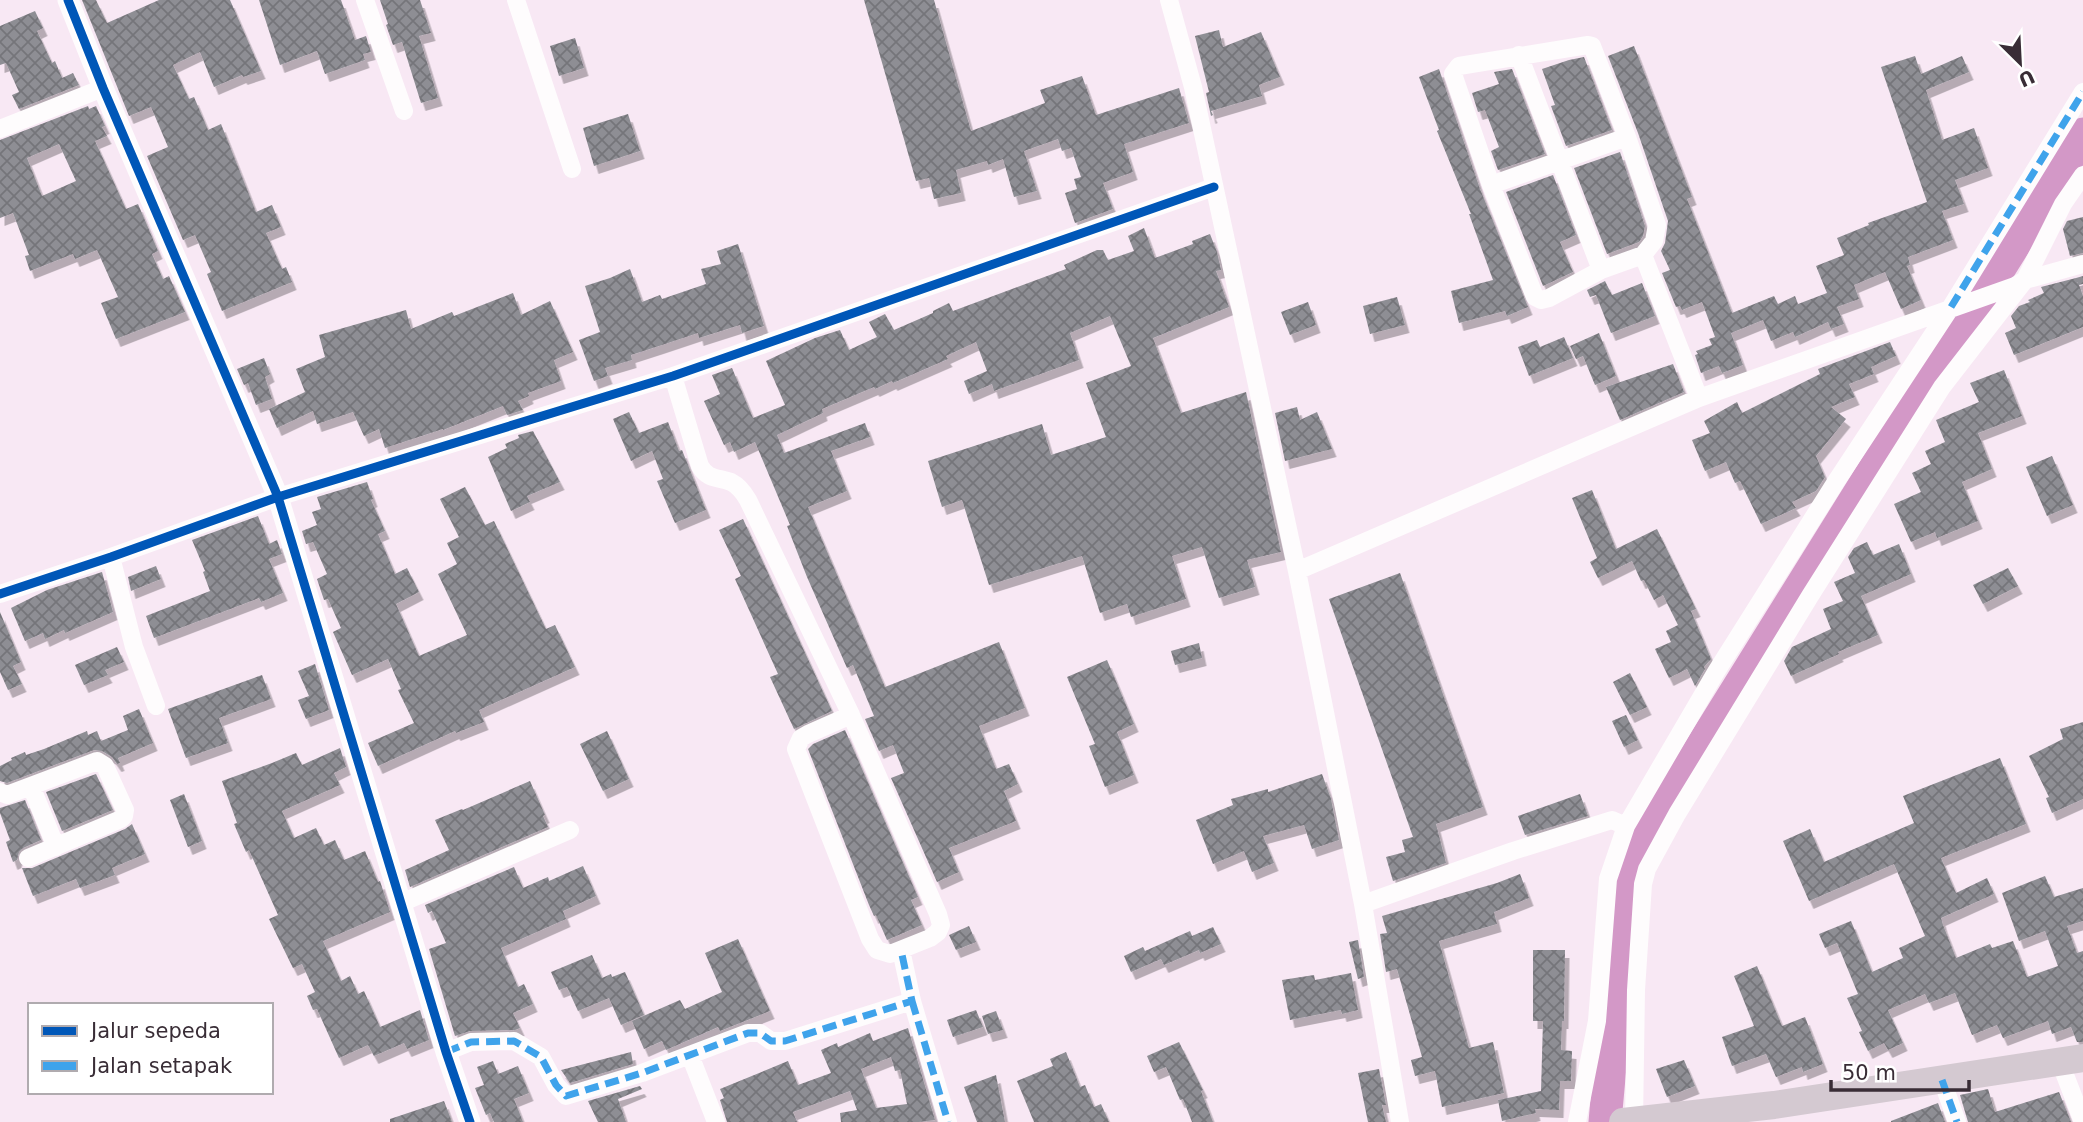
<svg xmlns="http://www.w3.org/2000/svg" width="2083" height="1122" font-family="'DejaVu Sans',sans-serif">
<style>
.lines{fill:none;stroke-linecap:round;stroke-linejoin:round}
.river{stroke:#d398c7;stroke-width:33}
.building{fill:url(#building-cross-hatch);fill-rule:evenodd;filter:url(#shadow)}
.minor{stroke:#fefcfd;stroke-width:18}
.tertiary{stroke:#fefcfd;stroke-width:21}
.trunk{stroke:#d4c9d1;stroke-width:28}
.quiet{stroke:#3fa3eb;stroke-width:7;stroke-dasharray:14 7;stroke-linecap:butt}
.cycleway-casing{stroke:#fff;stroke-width:13}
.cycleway{stroke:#0057b8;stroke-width:9}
</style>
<defs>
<pattern id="building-cross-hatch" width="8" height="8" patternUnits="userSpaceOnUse" patternTransform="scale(1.75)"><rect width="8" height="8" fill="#8e8e94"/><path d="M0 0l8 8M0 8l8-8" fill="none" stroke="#75747a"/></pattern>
<filter id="shadow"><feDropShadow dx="4.5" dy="8" stdDeviation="0" flood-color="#0004"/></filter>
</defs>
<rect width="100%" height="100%" fill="#f8e8f4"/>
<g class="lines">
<!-- river -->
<path class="river" d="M1605,1122L1628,865L2083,134"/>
</g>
<!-- building -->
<path class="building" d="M82,0H96L107,23L159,0H230L261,71L243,77L242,75L214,87L200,52L173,65L189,99L194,97L208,130L221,124L256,212L272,205L281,227L266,233L282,269L286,267L292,282L222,311L207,274L211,272L195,235L183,240L147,156L168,147L151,107L129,116Z
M259,0H341L355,40L366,36L371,52L363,54L365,60L325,74L317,51L280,65Z
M380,0H420L431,33L419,36L438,98L421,103L402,42L393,45L386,25L388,24Z
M864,0H934L971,131L1045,103L1040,90L1082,76L1096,115L1179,88L1189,123L1124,144L1133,172L1103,183L1113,209L1075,223L1065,193L1077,189L1074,179L1081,177L1071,148L1062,151L1058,139L1024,151L1037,191L1014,197L1003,159L988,165L987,161L956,170L961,193L934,199L929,178L916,181Z
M35,11L43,28L37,31L52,63L55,61L62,78L73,73L79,85L19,109L12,95L19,92L6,63L0,65V26Z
M1219,30L1223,47L1261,32L1280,77L1259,85L1262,96L1211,111L1213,115L1211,116L1206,93L1209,92L1195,36Z
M575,38L584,68L559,76L550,46Z
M1634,46L1692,197L1687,199L1732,313L1774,296L1778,304L1795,296L1798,304L1827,293L1816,266L1844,255L1837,238L1869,225L1868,223L1927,202L1881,67L1915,56L1921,74L1962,56L1969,72L1926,90L1942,140L1974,128L1988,168L1955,180L1964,204L1942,211L1953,240L1908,257L1910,265L1907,266L1921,300L1901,309L1885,272L1854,285L1859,299L1837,307L1844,324L1831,329L1828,322L1795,337L1793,332L1771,341L1763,320L1731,333L1743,365L1722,373L1719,366L1701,373L1695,355L1698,354L1696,351L1712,345L1709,339L1715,337L1702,302L1682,310L1680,306L1676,307L1662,273L1670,270L1661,251L1665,243L1668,221L1638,133L1608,56Z
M1584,57L1612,130L1566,146L1551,106L1555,105L1542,69L1569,60Z
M1439,69L1480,189L1528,307L1507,316L1505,311L1459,323L1451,291L1493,280L1469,214H1471L1437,131L1439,130L1419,77Z
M1512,69L1545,154L1498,170L1491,151L1499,147L1485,110L1478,112L1472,93L1499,84L1494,72Z
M88,106L89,109L96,106L105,126L102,127L107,136L95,141L126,209L138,204L158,251L152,254L163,279L169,276L185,312L116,339L101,303L118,297L97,250L75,259L73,254L30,271L25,256L29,255L13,213L0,218V140ZM59,144L76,181L42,196L27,158Z
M628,114L640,151L594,166L583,128Z
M1620,152L1645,226L1643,236L1639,242L1607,254L1574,168Z
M1553,175L1576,235L1560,242L1573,272L1543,286L1506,192Z
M2083,217V253L2070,256L2063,229L2067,221Z
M1144,228L1155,258L1193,244L1192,241L1210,234L1217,252L1221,270L1216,271L1229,307L1153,338L1181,413L1246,392L1281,552L1247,560L1255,587L1219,598L1202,547L1172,556L1186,599L1131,617L1127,604L1100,613L1082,556L989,585L962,500L942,507L928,461L1042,424L1051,455L1106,437L1086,383L1131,366L1110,316L1070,333L1079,360L994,391L992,384L969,394L964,381L987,371L976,342L946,356L948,359L893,383L892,381L875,389L874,387L822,409L823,413L777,435L784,453L865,423L870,437L831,451L847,491L808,507L885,687L999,642L1025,708L979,726L996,769L1009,764L1018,784L1004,791L1016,821L949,848L959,872L937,882L891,778L904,773L893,745L879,751L865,719L874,716L853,665L847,668L807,577L787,526L790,525L755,442L734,452L730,442L724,445L704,401L720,394L712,375L732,368L753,418L785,405L766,361L815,338L840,330L849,350L877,337L869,322L885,314L894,330L933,313V311L949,303L953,311L1066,269L1064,265L1097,250H1103L1108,260L1134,251L1128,236Z
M738,244L764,326L742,333L740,325L699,338L698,333L659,346L631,355L632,360L605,368L608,376L594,381L579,340L600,332L585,286L610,278L630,269L642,302L660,295L662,299L706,284L701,269L721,264L717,251Z
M2083,276V284L2079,285L2083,296V327L2014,355L2005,333L2016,328L2011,316L2019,306L2030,302L2028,300L2044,293L2041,287L2076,278L2078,283L2076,278Z
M1605,281L1612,295L1642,283L1655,316L1611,333L1596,295L1590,297L1587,290Z
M513,293L521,315L550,301L573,352L554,360L561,381L528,393L529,396L518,401L523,410L507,415L503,406L443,430V429L385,448L379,429L364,436L353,412L317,424L313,411L277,428L269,409L305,392L296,369L325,357L319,335L406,310L411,329L452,312L454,316Z
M1397,297L1405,325L1370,334L1363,306Z
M1308,302L1316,325L1290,335L1281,312Z
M1599,333L1616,376L1595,385L1583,356L1576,359L1570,346Z
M1564,337L1573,358L1529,376L1518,347L1537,340L1540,347Z
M1890,342L1896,356L1871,367L1874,374L1849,384L1855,397L1831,407L1846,419L1816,456L1825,477L1816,491L1792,502L1796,508L1761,524L1740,481L1735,483L1726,462L1705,471L1692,440L1710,433L1704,421L1737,402L1742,413L1820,374L1818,369Z
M264,358L270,374L265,377L272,399L256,405L248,383L244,385L237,369Z
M1673,364L1684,392L1620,420L1606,387Z
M2004,370L2022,416L1978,433L1992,469L1962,482L1978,521L1937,538L1935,532L1911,542L1894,504L1921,492L1912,473L1931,464L1925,451L1945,442L1936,420L1979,402L1970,383Z
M1297,407L1300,420L1317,412L1332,449L1285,461L1275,413Z
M629,412L639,433L668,422L679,451L682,450L706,510L675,523L657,481L663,479L652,451L631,461L613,419Z
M533,431L560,482L527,496L530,502L511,511L488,457L507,448L505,444L519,438L518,435Z
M2052,456L2073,505L2047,516L2026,467Z
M367,482L373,499L371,500L385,531L378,534L395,574L407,568L419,592L396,604L419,656L467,635L438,574L457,564L447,543L459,537L440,499L465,487L485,525L494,521L546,629L555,625L575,667L479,710L484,722L456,733L455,731L378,766L368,743L414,723L398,690L401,689L388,659L352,675L333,632L341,628L328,599L324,600L317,579L327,574L313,542L306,544L302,531L317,525L312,512L321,509L317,497Z
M1592,490L1616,549L1657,529L1696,609L1691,611L1711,659L1704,667L1705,669L1695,686L1687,669L1669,678L1655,649L1671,642L1666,631L1678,625L1663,595L1654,600L1644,580L1641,581L1632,561L1598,578L1590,562L1597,558L1572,498Z
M258,516L269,544L277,540L282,554L269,559L283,593L261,602L259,598L154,638L146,616L210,591L203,572L205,571L192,540Z
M743,519L832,711L794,729L770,677L778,674L735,579L741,576L719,530Z
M1867,542L1873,555L1899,544L1911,574L1861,596L1878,635L1838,652L1839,654L1791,676L1784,661L1792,647L1831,629L1823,609L1843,601L1834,582L1855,573L1848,557L1854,548Z
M156,566L161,579L131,591L128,577Z
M2008,568L2018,586L1983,604L1973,585Z
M102,572L113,612L65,633L64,630L45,639L43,633L25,641L11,608L47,590Z
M1400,573L1483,807L1436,824L1446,863L1393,881L1386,857L1405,852L1402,840L1413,837L1329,599Z
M0,612L21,662L13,666L22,684L8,690L0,672Z
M1199,643L1202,658L1175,665L1171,651Z
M117,647L124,662L105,670L108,675L84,685L75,665Z
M1107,660L1134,724L1117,732L1134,775L1105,787L1089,746L1095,744L1067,677Z
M315,664L329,710L306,719L298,700L309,696L298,671Z
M1630,673L1647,707L1630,715L1613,682Z
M262,675L271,699L219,718L228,743L186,758L168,709Z
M139,709L153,743L118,758L120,763L117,764L112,757L102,751L94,750L7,783L0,781V766L12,760L11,758L25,752L26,755L44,749L87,731L88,735L97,731L101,741L128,730L123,716Z
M1626,715L1638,740L1624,747L1612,721Z
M2083,722V799L2052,813L2046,798L2049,797L2029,756L2063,739L2060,729Z
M845,730L918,897L911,900L922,925L887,940L876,915L874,916L869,905L808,749L813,744Z
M607,731L629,779L603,791L580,744Z
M340,748L346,767L334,773L340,785L282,811L294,838L316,828L324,845L335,840L344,860L365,851L378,882L380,881L390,912L323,941L341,981L350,976L358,994L364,991L380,1027L420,1010L429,1040L407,1049L404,1043L374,1056L368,1045L339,1058L317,1009L313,1010L307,996L315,992L302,964L293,968L269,919L278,915L249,850L246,852L234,824L237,823L222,781L272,763L296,753L302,765Z
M2000,758L2026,824L1941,858L1956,893L1987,878L1994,894L1941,918L1943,925L1956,958L1990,944L1992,948L2013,941L2027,977L2058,966L2045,931L2019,941L2002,893L2045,876L2054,897L2083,888V921L2067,926L2077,953L2083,951V1042H2077L2071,1027L2052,1034L2048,1021L2003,1038L1997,1025L1972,1035L1955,993L1929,1003L1925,994L1888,1010L1903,1043L1888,1050L1884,1043L1868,1051L1859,1032L1862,1031L1847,998L1858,994L1837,943L1825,948L1819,934L1851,921L1872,972L1903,958L1899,948L1925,936L1894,864L1809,901L1783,841L1810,829L1824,862L1914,823L1903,796Z
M96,774L113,810L62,831L46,792Z
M1322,774L1331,799L1339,840L1312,849L1304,825L1263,836L1274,863L1252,872L1244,851L1213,864L1196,820L1233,805L1231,799L1268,789V792Z
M530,781L545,815L543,816L548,827L410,887L405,870L449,850L435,820L462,809L463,810Z
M184,794L202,841L188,847L170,800Z
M1580,794L1588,816L1525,835L1518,816Z
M25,800L41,840L23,848L19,852L17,860L13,862L6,842L10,840L0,813V808Z
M132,824L145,854L112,868L115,875L80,888L76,879L33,896L22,868H32L125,829Z
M583,866L596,896L563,911L566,919L501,948L518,987L524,984L533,1004L513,1013L520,1028L515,1030L470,1031L455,1036L429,949L446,943L432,911L428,913L425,905L514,867L523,888L548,877L549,881Z
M1520,874L1529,898L1494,912L1497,924L1439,941L1469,1048L1493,1042L1504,1093L1442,1107L1435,1071L1415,1076L1411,1060L1422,1057L1397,969L1386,972L1380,934L1387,933L1382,916L1497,883Z
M969,926L976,942L956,950L949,935Z
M1213,927L1221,944L1200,953L1199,950L1164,965L1161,959L1131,972L1124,956L1143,947L1145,951L1190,931L1192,936Z
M738,939L770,1011L720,1031L718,1027L666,1050L662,1041L644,1049L632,1021L680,1000L685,1009L722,992L705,953Z
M1358,940L1364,977L1358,979L1349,942Z
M1533,950H1565L1564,1021H1562L1561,1050L1572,1051L1571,1081H1560L1559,1110L1535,1109L1536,1113L1502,1121L1498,1100L1541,1091L1543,1021H1533Z
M592,955L602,978L611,974L612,977L625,972L644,1015L621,1025L609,998L578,1011L567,987L559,990L551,972Z
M1757,966L1782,1026L1805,1017L1823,1064L1803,1072L1802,1067L1776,1077L1766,1054L1732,1066L1722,1037L1754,1026L1734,976Z
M1351,973L1358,1010L1342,1014L1341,1010L1290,1020L1282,980L1314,975L1315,980Z
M976,1010L983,1027L953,1037L947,1020Z
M996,1011L1003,1030L988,1034L982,1016Z
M908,1028L935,1120L919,1122H841L840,1113L857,1110L850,1091L793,1112L797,1122H727L720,1100L724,1098L720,1089L788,1061L798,1085L831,1073L821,1050L837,1043L838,1047L870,1033L873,1041ZM891,1057L895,1071L900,1070L907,1104L876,1108L861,1069Z
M1179,1042L1203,1090L1201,1091L1213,1122H1192L1183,1099L1180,1100L1166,1067L1154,1072L1147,1056Z
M631,1052L633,1064L570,1083L561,1070Z
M1066,1052L1080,1087L1085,1085L1094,1107L1101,1104L1109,1122H1034L1017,1081L1053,1066L1050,1059Z
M1684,1060L1695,1086L1667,1097L1656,1069Z
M493,1061L498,1074L518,1066L529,1093L514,1099L523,1122H494L490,1113L486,1115L475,1088L484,1085L477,1067Z
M1379,1069L1386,1105H1382L1386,1122H1368L1358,1073Z
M996,1075L1005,1122H977L964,1087Z
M640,1086L642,1089L618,1099L626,1122H598L588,1101Z
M1988,1089L1995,1112L2059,1092L2071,1122H1968L1960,1095Z
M444,1101L452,1122H390V1119Z
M1938,1103L1945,1122H1891V1121Z"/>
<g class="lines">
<!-- minor -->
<path class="minor" d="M365,0L404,111
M516,0L572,169
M1169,0L1193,87L1297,571L1363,904L1400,1122
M1519,55L1601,270L1643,255
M0,129L103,88
M1627,137L1592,46L1588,45L1459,66L1453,74L1491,185L1627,137L1657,225L1654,241L1643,255L1699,398
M1491,185L1535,297L1541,300L1549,298L1601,270
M673,376L700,466C708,480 718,477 731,482C739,486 744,493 748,500L851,715L938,914L941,925L938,932L930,938L890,954L877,950L870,939L796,749L801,738L808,734L851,715
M111,557L134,647L156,706
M1297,571L1699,398L2015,286L2025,280L2083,264
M0,594L111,557L278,497L673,376L1214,187
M31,786L56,847
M0,792L7,795L97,761L105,766L125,810L124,816L121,819L28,858
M401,903L570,830
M1363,904L1513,851L1612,820L1626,826
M912,1001L948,1122
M446,1052L471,1042L514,1041L541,1057L556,1085L566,1096L642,1073L748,1033H760L771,1041H785L912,1001L901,950
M690,1055L716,1122
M2060,1062L2083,1122
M1942,1080L1957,1122
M1577,1122L1597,1021L1608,879L1626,826L1716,672L1837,480L1951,307L2083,92
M1634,1122L1636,990L1643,884L1647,869L1677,814L1810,596L1942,387L2025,280L2063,204L2083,175"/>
<!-- tertiary -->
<path class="tertiary" d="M68,0L103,88L278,497L446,1052L470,1122"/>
<!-- trunk -->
<path class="trunk" d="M1623,1122L1774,1105L2083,1058"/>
<!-- quiet -->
<path class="quiet" d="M1951,307L2083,92
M912,1001L948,1122
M446,1052L471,1042L514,1041L541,1057L556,1085L566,1096L642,1073L748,1033H760L771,1041H785L912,1001L901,950
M1942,1080L1957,1122"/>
<defs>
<path id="cycleway" d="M68,0L103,88L278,497L446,1052L470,1122
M0,594L111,557L278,497L673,376L1214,187"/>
</defs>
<!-- cycleway casing -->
<use href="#cycleway" class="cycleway-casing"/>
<!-- cycleway -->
<use href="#cycleway" class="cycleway"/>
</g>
<!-- legend -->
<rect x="28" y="1003" width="245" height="91" fill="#ffffff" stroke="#b0abaf" stroke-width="2"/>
<rect x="42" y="1026" width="35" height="10" fill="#0057b8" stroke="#b0abaf" stroke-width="2"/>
<text x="91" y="1038" font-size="21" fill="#392d36">Jalur sepeda</text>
<rect x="42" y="1061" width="35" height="10" fill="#3fa3eb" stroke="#b0abaf" stroke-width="2"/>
<text x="91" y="1073" font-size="21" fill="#392d36">Jalan setapak</text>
<!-- north arrow -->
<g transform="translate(2020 63) rotate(156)" stroke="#ffffff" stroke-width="5" paint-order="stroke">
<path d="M0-5L12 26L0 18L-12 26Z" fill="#392d36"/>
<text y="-10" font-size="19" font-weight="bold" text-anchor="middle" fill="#392d36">U</text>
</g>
<!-- scale -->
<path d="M1831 1080v10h138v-10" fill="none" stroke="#392d36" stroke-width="3.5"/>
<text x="1842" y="1080" font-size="21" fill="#392d36" stroke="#ffffff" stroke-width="5" paint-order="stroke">50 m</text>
</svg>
